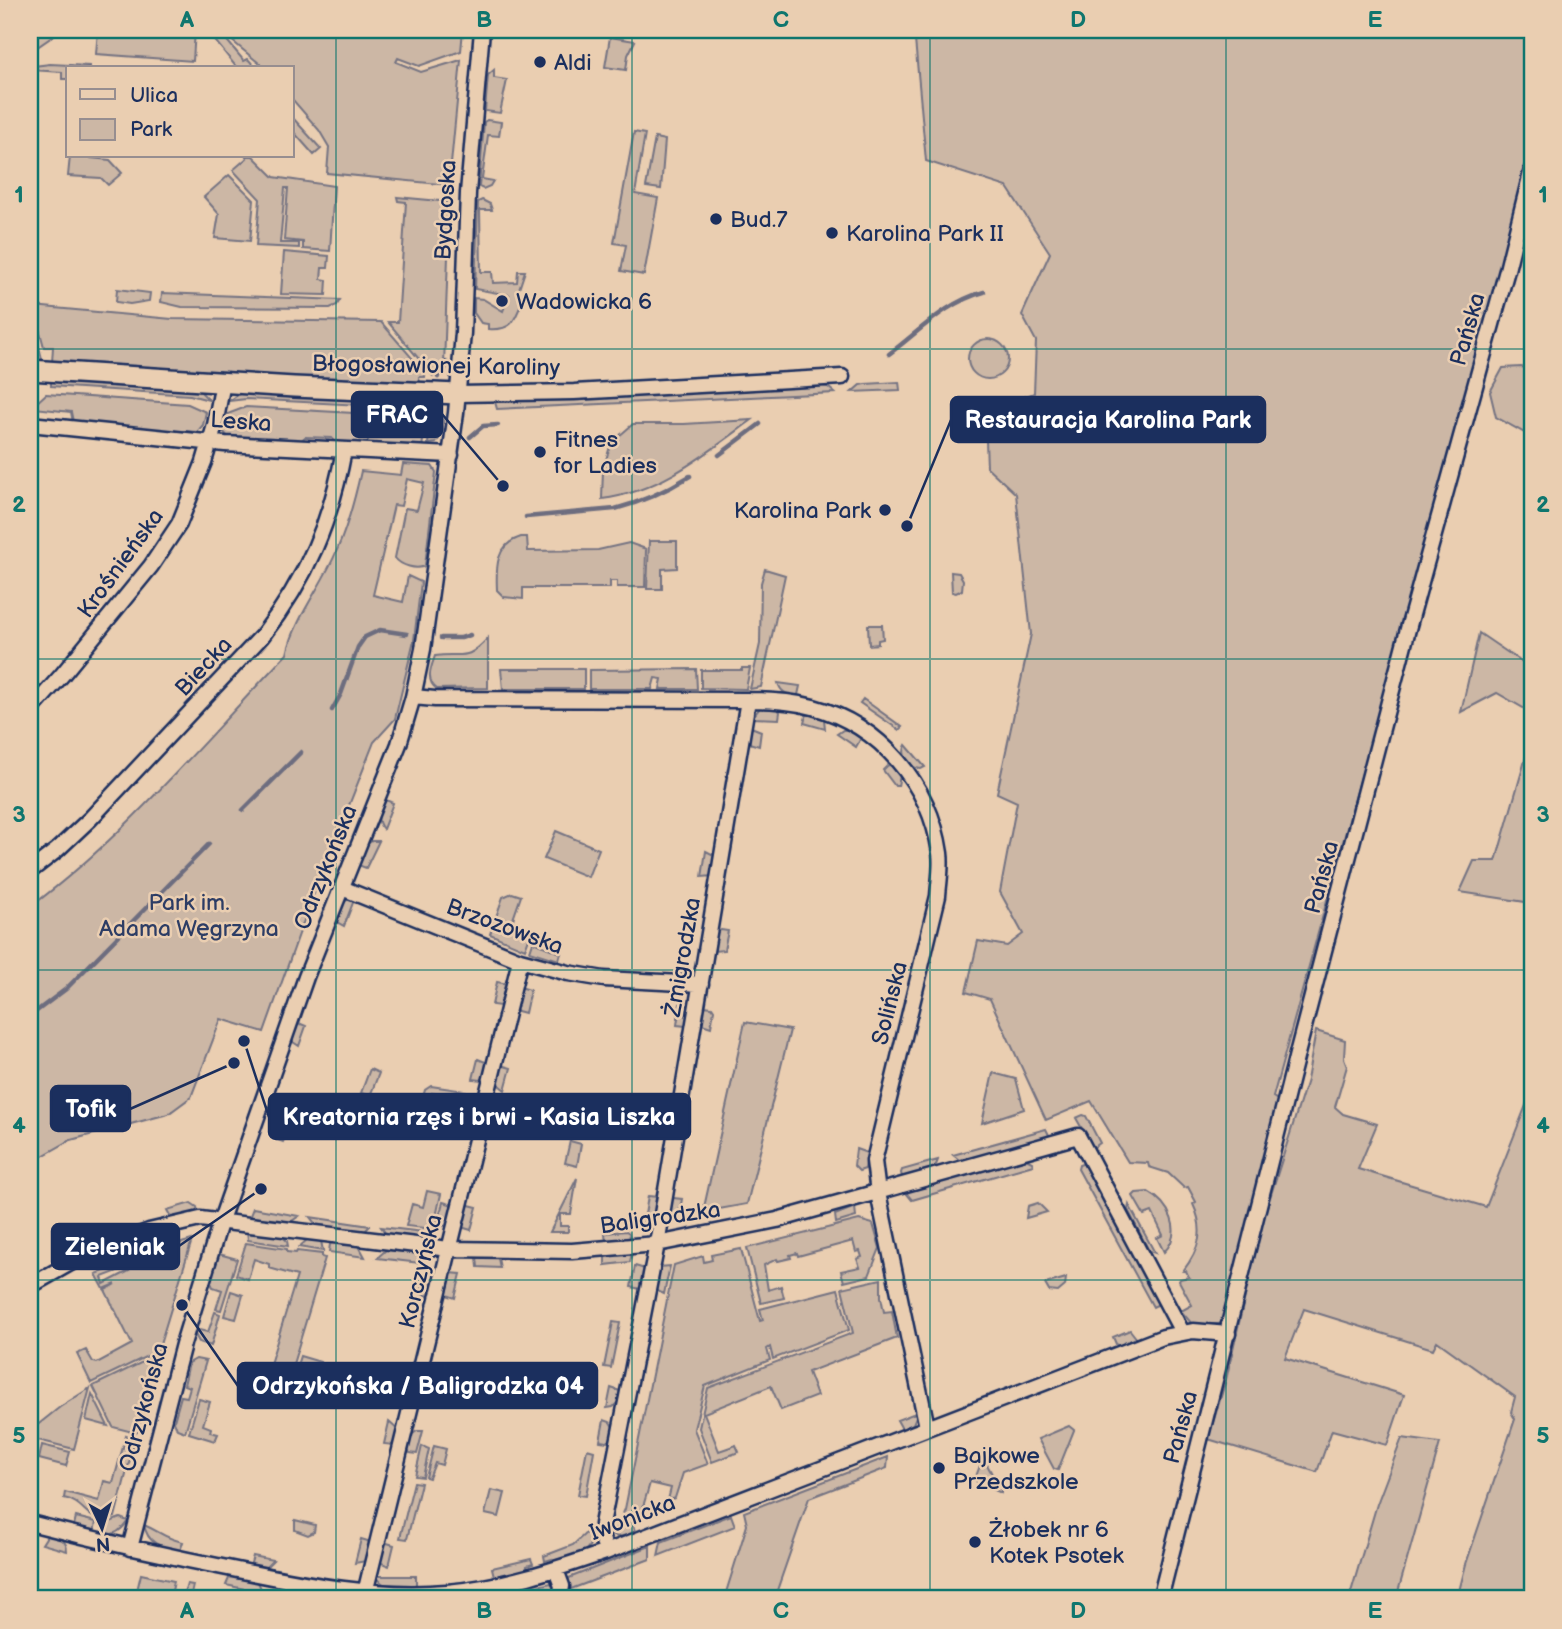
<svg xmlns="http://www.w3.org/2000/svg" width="1562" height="1629" font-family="'Balsamiq Sans',sans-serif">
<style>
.green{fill:#ccb7a5;stroke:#747382;stroke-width:2;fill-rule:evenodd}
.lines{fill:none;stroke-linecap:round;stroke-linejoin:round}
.stream{stroke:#6d6d7f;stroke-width:4.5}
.minor-casing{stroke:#1b2f5e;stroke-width:19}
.tertiary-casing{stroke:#1b2f5e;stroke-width:24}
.minor{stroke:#eaceb1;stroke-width:14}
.tertiary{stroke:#eaceb1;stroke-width:19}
.grid{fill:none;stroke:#0f766e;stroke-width:2;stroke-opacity:0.55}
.poi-dot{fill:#1b2f5e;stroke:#eaceb1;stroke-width:2.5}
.labels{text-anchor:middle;stroke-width:5;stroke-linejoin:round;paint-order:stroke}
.poi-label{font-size:23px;fill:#1b2f5e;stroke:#eaceb1;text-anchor:start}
.street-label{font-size:23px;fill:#1b2f5e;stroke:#eaceb1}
.park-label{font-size:23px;fill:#2d3d65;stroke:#eaceb1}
.leader{fill:none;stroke:#1b2f5e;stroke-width:2.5}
.callout-dot{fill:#1b2f5e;stroke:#eaceb1;stroke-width:2.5}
.callout{fill:#1b2f5e;stroke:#1b2f5e;stroke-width:2.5}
.callout-label{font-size:24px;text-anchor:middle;font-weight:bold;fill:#fff}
.neatline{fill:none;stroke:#0f766e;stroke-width:2.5}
.grid-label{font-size:23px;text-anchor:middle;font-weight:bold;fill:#0f766e}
</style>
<rect width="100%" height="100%" fill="#eaceb1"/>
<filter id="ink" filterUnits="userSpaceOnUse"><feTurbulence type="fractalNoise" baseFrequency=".0143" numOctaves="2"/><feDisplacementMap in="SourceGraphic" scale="14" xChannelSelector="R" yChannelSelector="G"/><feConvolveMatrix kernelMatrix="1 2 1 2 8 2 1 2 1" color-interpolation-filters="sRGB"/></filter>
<g filter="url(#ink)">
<!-- green -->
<path class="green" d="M30,30H62L30,52Z
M98,30H195L193,61L96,54Z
M219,30H463L461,51L419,66L398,58L396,62L421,72L461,60L449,185L327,173L329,147L319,130L292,99V68H265Z
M911,30H1532V154L1273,1097L1279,1101L1244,1233L1243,1255L1223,1322L1219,1324H1192L1181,1311L1192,1305L1179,1281L1180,1279L1189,1277L1186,1271H1183C1200,1249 1205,1230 1193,1204L1196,1202L1188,1187L1184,1188L1168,1173L1149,1167L1148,1163L1128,1162L1091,1101L1046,1120L990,999L966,992L978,941L1007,946L1023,934L1000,892L1017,802L997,793L1031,634L1016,494L987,467L985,413L1034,393L1036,341L1022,315L1050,253L1007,187L926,161L915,40Z
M219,31L244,61L248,59L256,68H237L212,37Z
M610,37L635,41L628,55L626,70L605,67Z
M50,64L89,66V68H68V79H62V72L30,70L34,66Z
M494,70V78L507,80L500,113L485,111L488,75Z
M292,117L321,149L314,155L292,130Z
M487,120L501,122L499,136L488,135L482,179L493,181L490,186L483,189L479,187L484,122Z
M634,132L645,134L635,194L658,198L644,275L621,271L626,245L614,243Z
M655,138L665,140L661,189L646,187Z
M70,156L110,160L122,173L108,185L101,178L68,176Z
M246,156H253L274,177L334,186L330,251L303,249V242L284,240L288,188H285L280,243H299V248L256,246L260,199L233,170L247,158Z
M229,175L254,200L250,241L215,238L219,214L204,197Z
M397,197L450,202L444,365L442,371L433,376L388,322H398L406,202L398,201Z
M482,200L490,204L492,210H480L481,272H492L493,283L517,282L518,271H525L518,292L523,299C515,320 513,331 488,329V324L481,323L474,313V298L483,299L503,311L509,295L475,289L478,202Z
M284,252L329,256L328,268H322L321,279L327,280L326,295L281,294Z
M117,289L150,293L149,301L130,304L116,302Z
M162,293L340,300L337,305L330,308L182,307L161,302Z
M33,306L172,319L381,322L425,373V377H419L420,386L52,363L53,347H44Z
M30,311L43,363L30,362Z
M968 359a20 20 0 1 1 40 0a20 20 0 1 1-40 0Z
M1521,367L1532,369V437L1496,417L1490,392L1503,368Z
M51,380L199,390L209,400L190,395L51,386Z
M899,382L900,390L852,392L860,385L865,384Z
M822,386L828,387L835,393L497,409L495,402Z
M241,393L419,401V408L246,399L229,401Z
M46,394L188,404L206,412L203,425L197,432L184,431L182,435L73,422L71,412L34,408L35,404Z
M246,407L426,417L422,448L337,444L332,438L305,437L299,442L229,438L222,430L225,415Z
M431,417H441L443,420V433L436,443L428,444Z
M752,420C707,453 660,492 602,499L603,470L611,443L633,424H684Z
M403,464L432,466L436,472L425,566C416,570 401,566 395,558L405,508L417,510L424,483L407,479L401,506L394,505L373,595L403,602L408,576L421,582L414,640L395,719L374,742L308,909L264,1032L221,1019L191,1097L168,1114L71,1140L30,1163V907C127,835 203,741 287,654C295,617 323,585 337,550C348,525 355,498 361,471L401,475Z
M521,537H527L528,551L598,550L629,543L646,549L645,587H617V581H610V588H523V599L504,597L497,590C496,568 495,545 521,537Z
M649,541H677V568L662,569V589H647Z
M765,569L785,575L761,687L750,689L760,644L761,583Z
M951,572L959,573L963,580L962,590L956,593L952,592Z
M868,625H882L883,639L878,640V644L869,645Z
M1479,633L1532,669V713L1497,693L1461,712Z
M488,638V688L437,689C425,681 431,667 435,656C463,652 465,663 488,638Z
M742,668H750L746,689L701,688V670H742Z
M501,669H584V689H503Z
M696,669L697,689H660L662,679L655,678L652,689H589V670Z
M778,683L800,686L798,695C788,696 781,693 778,683Z
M863,699L902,727L899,730L860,703Z
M777,707L780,712L779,719L752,718L760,708Z
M811,713L824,719L825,729L804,723L806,716Z
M751,727L761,731L759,746L749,743Z
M843,730H850L861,738L856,747L837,734Z
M1532,736V903L1460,892L1474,861H1496Z
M906,745L925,767L921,769C910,768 900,756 906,745Z
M888,765L894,766L900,775L898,786H895L883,770Z
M386,800L393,803L383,829C375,820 378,808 386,800Z
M556,831L599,849L588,877L544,859Z
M372,841H379L366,868L358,865L367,844Z
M706,851L714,855L713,876L702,877Z
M512,893L521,896L512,922L532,930L525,949L490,934L503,897Z
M347,900H354L344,926L335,921L342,904Z
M721,930L728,931L724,950L713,951L716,933Z
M533,942L561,953L559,960L530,951Z
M497,982L508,984L500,1006L492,1005Z
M520,987L530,990L525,1013L514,1010Z
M680,1004L691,1006L688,1024L686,1026L677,1025Z
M704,1006L712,1007L714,1010L711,1027L702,1024Z
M745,1022L790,1030L747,1204L703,1212Z
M301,1024L306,1026L299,1046L293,1042V1036L296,1026Z
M1316,1031L1345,1040L1344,1058L1347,1066L1335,1107L1343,1114L1377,1124L1358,1169L1486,1207L1532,1090V1599H1457L1466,1564L1515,1419L1511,1412L1515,1397L1437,1341L1433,1349L1304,1309L1285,1358L1404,1395L1387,1445L1332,1430L1317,1472L1208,1439L1226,1380L1261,1226L1307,1080Z
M478,1059L488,1063L485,1076L481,1080L473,1079Z
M504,1066L511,1068L505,1090L500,1086L498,1077L500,1069Z
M370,1069L379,1073L370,1096L361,1093Z
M993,1073L1016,1079L1024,1109L982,1123Z
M431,1086L465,1091L463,1101L432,1093L427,1113L419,1111L425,1090Z
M285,1101L297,1105L283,1142L272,1138Z
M1083,1115L1086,1116L1100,1143L1093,1148L1076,1118Z
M1046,1129L1050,1137L963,1163L953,1155Z
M570,1141L581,1144L577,1166L565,1163Z
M856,1149L867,1153L865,1169L859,1171L854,1166Z
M1024,1158L1032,1162L1033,1165L912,1200L907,1194L908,1191Z
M938,1160C934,1175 917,1176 903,1180L901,1173L902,1170Z
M1085,1163L1161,1303L1153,1307L1078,1169L1079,1165Z
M577,1178L571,1214H560V1226H568V1232H550Z
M427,1191L441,1194L434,1226L424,1228L406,1226L412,1204L423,1207Z
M1148,1192C1169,1203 1184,1232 1164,1252L1157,1238L1163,1235L1152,1212L1144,1215L1133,1196L1136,1193Z
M648,1196L658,1197L655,1220L644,1221Z
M673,1198L682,1199L678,1221L668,1219Z
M443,1202L450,1204L453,1207L448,1226L437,1225Z
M191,1203L197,1207L198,1212L172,1219L167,1210Z
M1038,1203L1047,1212L1026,1218L1028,1206Z
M469,1205L477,1207L471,1230L461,1227L466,1207Z
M1129,1205L1155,1253L1149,1251L1128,1210Z
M855,1207L856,1217L836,1223L835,1215Z
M253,1208L299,1216L289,1223L249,1218Z
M310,1217L370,1226L363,1233L318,1227Z
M859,1220L873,1224L880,1248L869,1276L844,1282L841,1271L860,1267L857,1259L862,1257L860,1251L856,1252L853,1241L798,1256L797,1253L790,1255L791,1258L778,1261L777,1259L764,1265L768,1290L781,1286L784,1298L761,1303L747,1248Z
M381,1227L423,1232L424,1242L389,1238Z
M247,1230L281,1235L287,1241L288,1246L248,1240Z
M626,1231L629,1233L631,1241L606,1242L605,1233Z
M308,1239L321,1241L323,1251L299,1247Z
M192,1240L158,1351L91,1383L77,1354L86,1350L93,1362L97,1363L132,1344L105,1290L116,1284L104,1289L96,1274L176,1245L175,1253L172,1256L168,1252L162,1254L166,1262L178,1255V1244ZM162,1254L128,1269L129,1271L104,1284L102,1277Z
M246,1243L287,1249V1252L296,1253L297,1251L322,1254V1257L325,1258L287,1384L266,1377L297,1276L269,1268V1264L254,1259L248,1279L236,1275Z
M333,1243L359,1246L365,1257L329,1252L330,1244Z
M741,1249L760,1321L763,1320L760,1309L838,1289L849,1330L773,1359L770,1347L767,1349L770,1360L705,1386L694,1429L708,1464L683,1473L675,1498L668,1500L671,1488L650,1483L642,1510L621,1518L625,1509L674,1265L703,1256L704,1262L712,1260L711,1255Z
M386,1250L423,1254V1261L420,1263L377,1258Z
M632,1253L630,1262L605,1265V1257L608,1255Z
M219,1254L237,1259L221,1310L216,1309L222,1290L213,1287L210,1281Z
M477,1257L498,1258L500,1268L478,1267Z
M635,1266L645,1269L641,1289L631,1287Z
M670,1266L664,1294L655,1290L659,1267Z
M427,1269L438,1273L432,1294L429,1296L421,1294Z
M450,1273L461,1274L455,1298L447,1295Z
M1066,1278L1065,1286L1058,1292L1049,1291L1045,1284Z
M881,1279V1297L884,1312L892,1311L897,1338L808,1372L817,1396L781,1410L771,1386L704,1413L719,1451L736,1445L739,1452L712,1462L699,1428L708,1388L853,1333L842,1288Z
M231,1291L243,1295L236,1319L224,1316Z
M215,1312L220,1314L211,1346L199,1342L194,1333L199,1330L208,1332Z
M613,1322L620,1323L611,1368L604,1367Z
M1130,1330L1137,1339L1120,1346L1116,1344L1113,1337Z
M157,1355L138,1431L136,1433L113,1427L93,1386Z
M300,1356L320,1362L313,1387L292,1381Z
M196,1359L206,1361L185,1432L177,1429L174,1421L181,1396L187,1397L190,1387L184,1385L189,1363Z
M90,1388L74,1449L30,1438V1431L60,1407Z
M611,1388L620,1391L619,1401L613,1407L607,1408Z
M92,1394L108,1426L86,1420Z
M199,1399L210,1402L203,1425L211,1428L210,1432L218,1434L215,1441L189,1433Z
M918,1412L913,1424L902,1429L897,1420Z
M604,1420L610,1422L613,1427L612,1439L607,1442L600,1441Z
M389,1422L398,1430L393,1445L384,1444Z
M1069,1426L1074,1430L1058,1470L1054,1469L1038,1439Z
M417,1431H423L417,1454L410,1453L407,1449L410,1436Z
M126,1436L135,1440L115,1517C88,1528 87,1502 64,1498L65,1492L99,1501L104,1481L113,1483Z
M1402,1438L1440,1443L1396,1599H1349L1377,1504Z
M42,1445L70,1452L66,1466L39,1459Z
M422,1446L429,1449L423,1477L415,1476Z
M434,1446L446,1449L442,1465L435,1463L429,1478L426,1477Z
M587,1449L594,1451L586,1496L578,1495Z
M888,1457L887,1468L809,1498L774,1599H724L747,1525L744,1512Z
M985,1461L1001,1490V1493L977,1482L975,1479L981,1463Z
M414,1482L421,1483L407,1539L400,1538Z
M491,1490L505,1493L499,1517L485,1514Z
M731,1515L735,1526L658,1556L661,1542Z
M76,1517L96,1522L94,1533L76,1528L74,1525Z
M120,1518L128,1521C122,1530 114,1536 103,1535L105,1524Z
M295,1520L315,1525L314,1532L308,1535L295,1530Z
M632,1522L635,1531L633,1534L617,1537L609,1531Z
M144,1525C161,1532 164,1538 183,1542L180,1551C162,1547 148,1545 144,1525Z
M587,1532H595C589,1557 575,1556 553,1563L552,1559L545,1561L544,1556L573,1545Z
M47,1536C57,1536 67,1539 67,1551L42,1544Z
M361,1539L368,1541L370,1545L366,1561L355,1563Z
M387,1543L394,1545L389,1566L379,1562L384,1544Z
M650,1546V1559L571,1589L569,1587V1578Z
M253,1556L273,1560L265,1568L254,1567L251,1563Z
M531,1559L533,1564L527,1566L528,1571L499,1578L494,1576L492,1568Z
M141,1574L174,1581L172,1591L184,1594L187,1584L193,1585L190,1599H135Z
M230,1576L258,1582L263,1593L226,1585Z
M377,1576H416V1584L414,1586C400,1586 383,1591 377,1576Z
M551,1583L555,1586L556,1594L536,1599H479Z"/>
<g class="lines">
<!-- stream -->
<path class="stream" d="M889,354C920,331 946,302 984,292
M438,377L446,368V362
M470,437L483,426L498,425
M719,455L760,424
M526,517L615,509C642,502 666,491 690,476
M441,638H461L470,635
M332,710L341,694L358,647L365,637L380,630L407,634
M243,810L301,752
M30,1016L66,989L209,844"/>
<defs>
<path id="minor" d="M458,394L574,392L842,377
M30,424L225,444L451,455
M413,697L435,699L748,700L657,1244L602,1524V1538L606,1552
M748,700C770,700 791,701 813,707C880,725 930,784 940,853C942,867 939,881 938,896L874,1161L878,1193L927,1427
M30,711L62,675L151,566L179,524L204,462L215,425L223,382
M30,871L57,850L90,819L262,636C307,578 331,521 344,450
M342,888L520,960L568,973L604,979L701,984
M30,1286L81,1257L149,1231L200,1219L449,1249L572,1251L657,1244L777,1220L1078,1136L1182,1332
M30,1523C100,1541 171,1557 242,1571C310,1585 377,1598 447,1592C503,1587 554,1570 606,1552L1163,1337L1193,1331L1228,1334
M130,1548L183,1344L221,1220L306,977L399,744L413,697L423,649L456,413L463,333L468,193L482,30
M556,1570L562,1586L560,1599
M365,1593L520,960
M1160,1599L1298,1050L1408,629L1507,270L1532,169"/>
<path id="tertiary" d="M30,370L294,387L458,394"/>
</defs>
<!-- minor casing -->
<use href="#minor" class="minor-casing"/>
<!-- tertiary casing -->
<use href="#tertiary" class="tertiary-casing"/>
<!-- minor -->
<use href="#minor" class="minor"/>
<!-- tertiary -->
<use href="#tertiary" class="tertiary"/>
</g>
</g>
<!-- grid -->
<path class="grid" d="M336,30V1599M632,30V1599M930,30V1599M1226,30V1599M30,349H1532M30,659H1532M30,970H1532M30,1280H1532"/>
<!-- markers -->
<g class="poi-dot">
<circle cx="540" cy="62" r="7"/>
<circle cx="716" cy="219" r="7"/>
<circle cx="832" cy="233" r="7"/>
<circle cx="502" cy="301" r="7"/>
<circle cx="540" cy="452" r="7"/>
<circle cx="885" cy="510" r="7"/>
<circle cx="939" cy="1468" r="7"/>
<circle cx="975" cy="1542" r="7"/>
</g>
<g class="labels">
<!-- poi labels -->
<g class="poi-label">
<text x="554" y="70">Aldi</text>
<text x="730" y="227">Bud.7</text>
<text x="846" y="241">Karolina Park II</text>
<text x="516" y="309">Wadowicka 6</text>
<text x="554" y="447">Fitnes<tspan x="554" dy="26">for Ladies</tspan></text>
<text x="871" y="518" text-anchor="end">Karolina Park</text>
<text x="953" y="1463">Bajkowe<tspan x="953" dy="26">Przedszkole</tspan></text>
<text x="989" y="1537">Żłobek nr 6<tspan x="989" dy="26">Kotek Psotek</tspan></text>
</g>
<!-- street labels -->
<g class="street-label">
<text transform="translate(445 210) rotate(-87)" y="8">Bydgoska</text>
<text transform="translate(1467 329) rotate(-74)" y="8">Pańska</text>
<text transform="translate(436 365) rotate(1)" y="8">Błogosławionej Karoliny</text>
<text transform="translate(241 421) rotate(4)" y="8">Leska</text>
<text transform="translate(120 563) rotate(-54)" y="8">Krośnieńska</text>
<text transform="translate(203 666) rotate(-47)" y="8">Biecka</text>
<text transform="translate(325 867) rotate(-68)" y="8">Odrzykońska</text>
<text transform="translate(1321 877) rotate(-75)" y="8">Pańska</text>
<text transform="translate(505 926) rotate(20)" y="8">Brzozowska</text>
<text transform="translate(682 957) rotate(-80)" y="8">Żmigrodzka</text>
<text transform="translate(889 1003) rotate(-76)" y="8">Solińska</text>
<text transform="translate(660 1217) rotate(-8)" y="8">Baligrodzka</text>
<text transform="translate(420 1271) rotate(-76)" y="8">Korczyńska</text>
<text transform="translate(143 1407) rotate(-75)" y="8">Odrzykońska</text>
<text transform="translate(1180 1427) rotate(-75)" y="8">Pańska</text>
<text transform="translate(632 1517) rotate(-21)" y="8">Iwonicka</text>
</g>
<!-- park labels -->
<g class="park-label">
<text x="189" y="910">Park im.<tspan x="189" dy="26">Adama Węgrzyna</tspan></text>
</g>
</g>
<!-- callouts -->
<path class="leader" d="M503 486L442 414M907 526L951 420M234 1063L130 1109M244 1041L269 1117M261 1189L179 1246M182 1305L238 1386"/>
<g class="callout-dot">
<circle cx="503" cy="486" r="7"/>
<circle cx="907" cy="526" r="7"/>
<circle cx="234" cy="1063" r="7"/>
<circle cx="244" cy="1041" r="7"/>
<circle cx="261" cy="1189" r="7"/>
<circle cx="182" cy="1305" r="7"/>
</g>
<g class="callout">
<rect x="352" y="392" width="90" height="45" rx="7"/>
<rect x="951" y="397" width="314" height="45" rx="7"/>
<rect x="51" y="1086" width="79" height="45" rx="7"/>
<rect x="269" y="1094" width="421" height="45" rx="7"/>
<rect x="52" y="1224" width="127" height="45" rx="7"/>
<rect x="238" y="1363" width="359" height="45" rx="7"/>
</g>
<g class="callout-label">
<text x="397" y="423">FRAC</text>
<text x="1108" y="428">Restauracja Karolina Park</text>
<text x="91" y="1117">Tofik</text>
<text x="479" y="1125">Kreatornia rzęs i brwi - Kasia Liszka</text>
<text x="115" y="1255">Zieleniak</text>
<text x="418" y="1394">Odrzykońska / Baligrodzka 04</text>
</g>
<!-- margin -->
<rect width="1562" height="1629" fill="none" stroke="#eaceb1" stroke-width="77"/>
<!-- legend -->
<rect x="66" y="66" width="228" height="91" fill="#eaceb1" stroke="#978e90" stroke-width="2"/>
<rect x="80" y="89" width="35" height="10" fill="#eaceb1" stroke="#978e90" stroke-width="2"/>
<text x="130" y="102" font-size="21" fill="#1b2f5e">Ulica</text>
<rect x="80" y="119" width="35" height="21" fill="#ccb7a5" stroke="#978e90" stroke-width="2"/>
<text x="130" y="136" font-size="21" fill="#1b2f5e">Park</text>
<!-- north arrow -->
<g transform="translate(102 1528) rotate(176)" stroke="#eaceb1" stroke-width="5" paint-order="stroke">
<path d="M0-5L12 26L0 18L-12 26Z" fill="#1b2f5e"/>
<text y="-10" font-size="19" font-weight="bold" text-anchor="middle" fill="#1b2f5e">N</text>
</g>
<rect x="38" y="38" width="1486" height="1552" class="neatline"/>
<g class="grid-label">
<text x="187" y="27">A</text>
<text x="484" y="27">B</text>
<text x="781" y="27">C</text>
<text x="1078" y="27">D</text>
<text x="1375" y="27">E</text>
<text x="19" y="202">1</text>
<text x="1543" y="202">1</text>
<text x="19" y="512">2</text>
<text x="1543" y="512">2</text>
<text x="19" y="822">3</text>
<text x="1543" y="822">3</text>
<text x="19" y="1133">4</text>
<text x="1543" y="1133">4</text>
<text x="19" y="1443">5</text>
<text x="1543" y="1443">5</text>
<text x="187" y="1618">A</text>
<text x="484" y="1618">B</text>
<text x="781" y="1618">C</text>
<text x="1078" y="1618">D</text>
<text x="1375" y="1618">E</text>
</g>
</svg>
